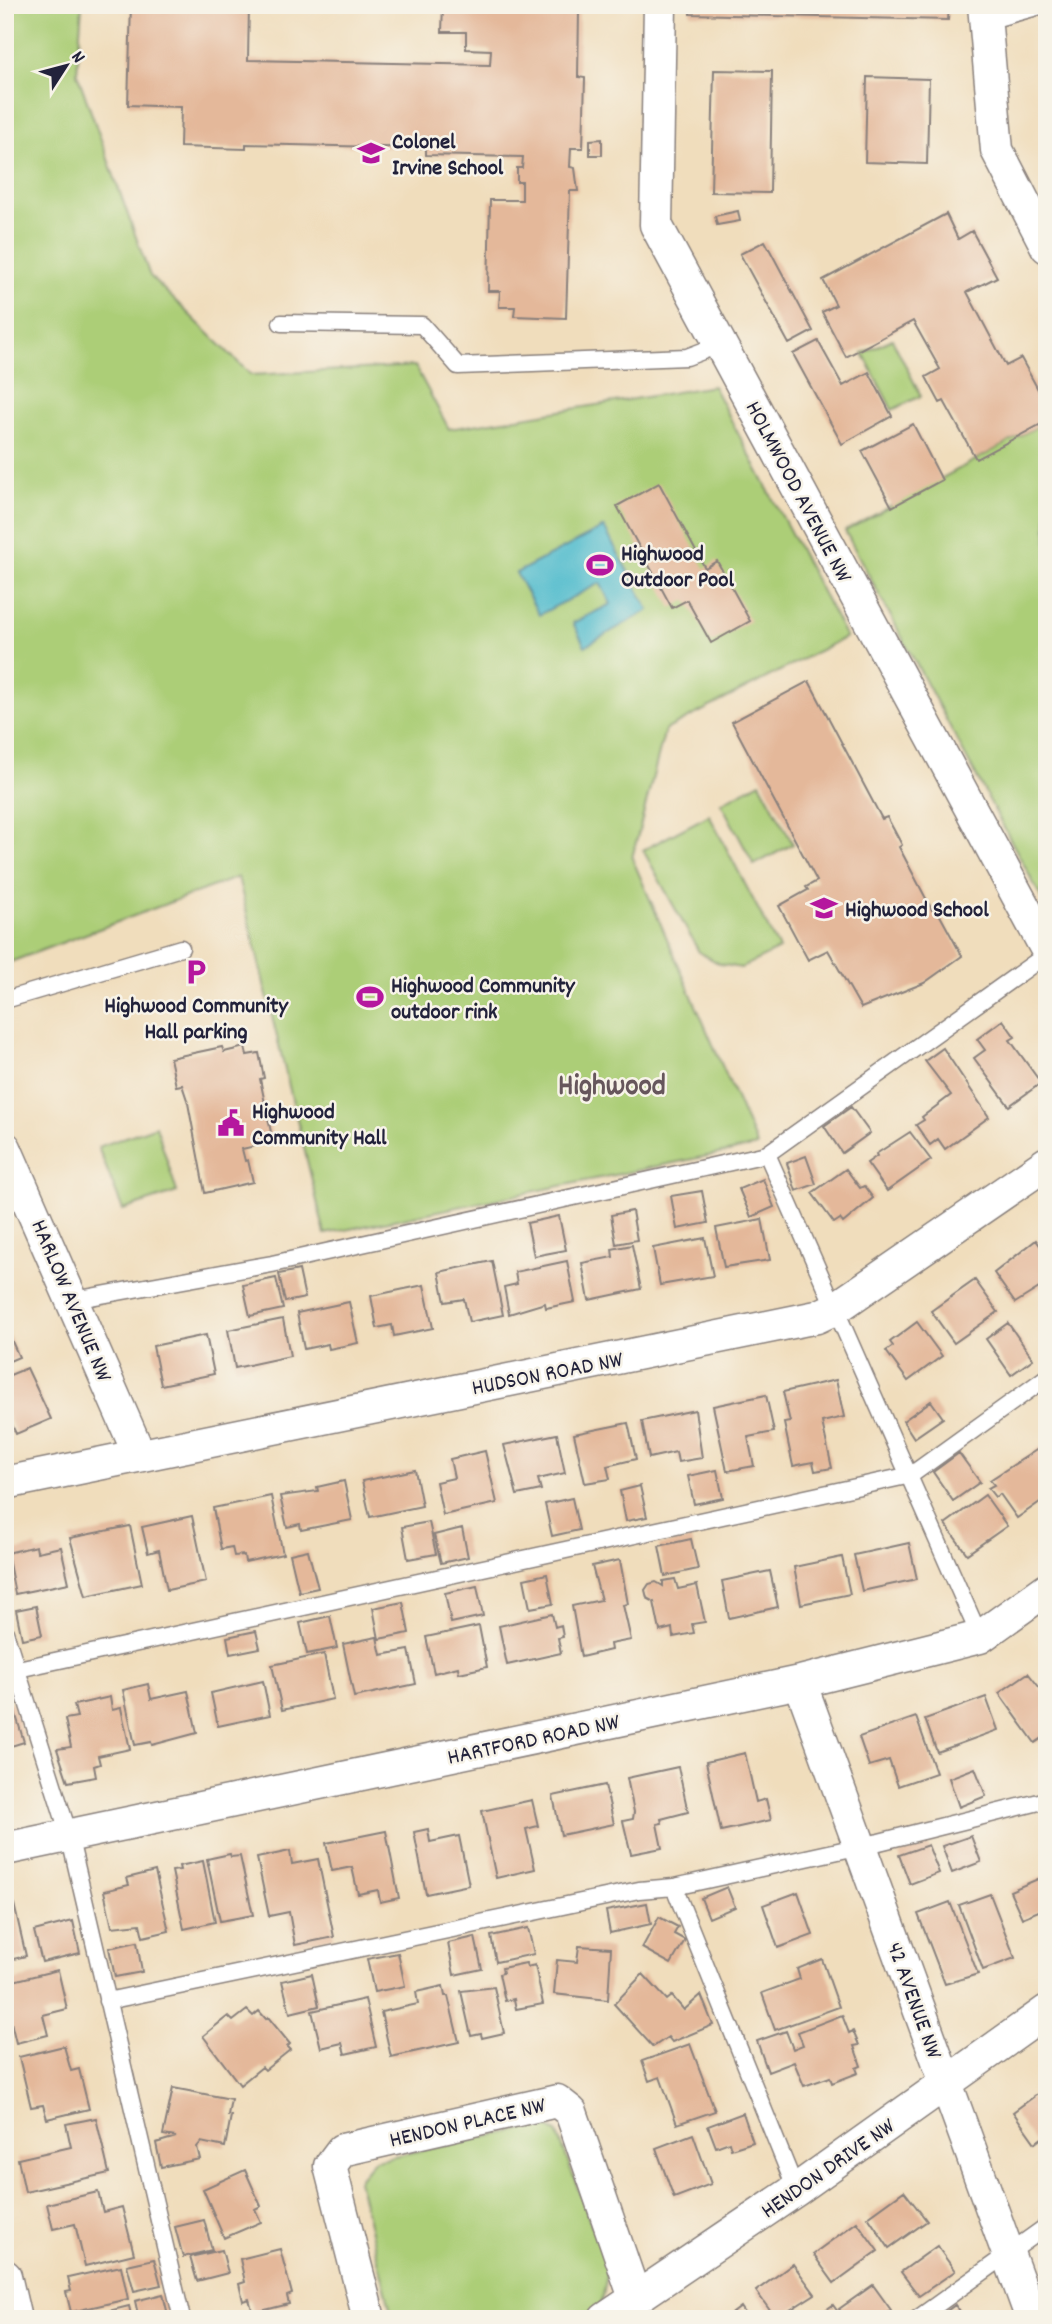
<svg xmlns="http://www.w3.org/2000/svg" width="1052" height="2324" font-family="Dekko,sans-serif">
<style>
.green{fill:#acce77;stroke:#677859;stroke-width:2}
.water{fill:#51bccd;stroke:#3a6f84;stroke-width:2}
.building{fill:#e4b89a}
.lines{fill:none;stroke-linecap:round;stroke-linejoin:round}
.service-casing{stroke:#89807c;stroke-width:19}
.minor-casing{stroke:#89807c;stroke-width:35}
.service{stroke:#fff;stroke-width:16}
.minor{stroke:#fff;stroke-width:32}
.labels{text-anchor:middle;stroke-width:5;stroke-linejoin:round;paint-order:stroke}
.poi-label{font-size:23px;font-weight:bold;fill:#22223b;stroke:#f7f3e8;text-anchor:start}
.street-label{font-size:23px;fill:#22223b;stroke:#f7f3e8}
.district-label{font-size:30px;font-weight:bold;fill:#66565c;stroke:#f7f3e8}
</style>
<rect width="100%" height="100%" fill="#f7f3e8"/>
<filter id="ink" filterUnits="userSpaceOnUse"><feTurbulence type="fractalNoise" baseFrequency=".0143" numOctaves="2"/><feDisplacementMap in="SourceGraphic" scale="14" xChannelSelector="R" yChannelSelector="G"/><feConvolveMatrix kernelMatrix="1 2 1 2 8 2 1 2 1" color-interpolation-filters="sRGB"/></filter>
<filter id="wash" filterUnits="userSpaceOnUse"><feTurbulence type="fractalNoise" baseFrequency=".00686" numOctaves="4" result="noise"/><feDisplacementMap in="SourceGraphic" scale="28" xChannelSelector="R" yChannelSelector="G"/><feGaussianBlur stdDeviation="1.57" result="paint"/><feColorMatrix in="noise" values="0 0 0 0 0 0 0 0 0 0 0 0 0 0 0 0 0 1.4 0 .05"/><feComposite in="paint" operator="in"/></filter>
<g filter="url(#wash)">
<rect width="100%" height="100%" fill="#f0ddbc"/>
<!-- green -->
<path class="green" d="M5,5H82L77,73L150,276L251,375L415,366L449,429L713,386L846,637L665,730L632,858L757,1146L325,1234L238,877L5,964Z
M892,339L921,396L892,410L863,353Z
M1047,421V908L845,531Z
M760,782L793,844L754,865L721,803Z
M709,815L779,949L741,968L720,964L699,952L643,850Z
M156,1126L177,1192L123,1210L98,1147Z
M543,2125L557,2132L608,2269L601,2307L583,2319H393L358,2180L375,2160Z"/>
<!-- water -->
<path class="water" d="M604,527L649,610L585,646L573,623L611,604L600,583L539,615L516,573Z"/>
<g id="blocks">
<!-- building -->
<path class="building" d="M131,5H249L248,60L490,65L491,50L466,49V32H442L443,5H588L587,11H579L578,77L585,78L583,148H571L570,167L575,168L578,191H570L566,318L514,316L515,307H499L500,291H488L490,200H522V182H517V168H522L523,157L426,155V148L246,144V149L180,147L181,107L128,105Z
M690,5H949L948,20L690,14Z
M714,70L772,71L770,193L711,192Z
M867,77L929,79L927,164L865,162Z
M602,139V155H590V140Z
M738,211L740,221L717,225L715,216Z
M946,214L958,239L972,231L997,277L967,292L1006,366L1021,358L1047,406V421L976,459L944,401L940,403L926,377L940,369L913,321L846,357L822,312L836,305L823,280Z
M765,241L813,331L789,344L740,254Z
M818,341L843,386L869,372L892,416L842,444L793,354Z
M913,424L942,480L892,507L862,451Z
M659,483L705,568L717,561L750,621L711,643L687,600L672,608L617,506Z
M809,681L882,819L887,817L902,845L899,847L932,910L936,908L962,956L924,983L861,1008L828,950L808,960L779,906L808,890L806,887L817,881L732,722Z
M1003,1020L1015,1037L1010,1040L1041,1083L1009,1106L974,1058L985,1050L977,1039Z
M222,1047L224,1052L245,1047L247,1055L259,1053L264,1078L260,1079L273,1142L242,1149L245,1161L248,1160L253,1182L205,1193L188,1103L182,1085L176,1086L170,1058Z
M943,1048L989,1117L945,1149L938,1139L930,1145L916,1125L924,1120L922,1117L951,1095L925,1061Z
M851,1107L870,1133L842,1153L824,1126Z
M910,1132L931,1160L887,1191L867,1163L877,1156L876,1154Z
M806,1156L816,1184L796,1191L787,1163Z
M846,1169L860,1188L864,1186L873,1198L843,1223L840,1219L834,1223L812,1193Z
M763,1179L774,1207L751,1217L739,1189Z
M702,1191L708,1223L677,1229L671,1196Z
M632,1211L637,1240L616,1244L611,1215Z
M559,1216L566,1250L534,1256L527,1223Z
M762,1219L770,1260L724,1267L716,1228Z
M705,1238L713,1276L660,1285L653,1248Z
M1036,1240L1047,1255V1283L1015,1303L994,1273Z
M632,1245L641,1289L589,1300L582,1263L613,1257L612,1249Z
M492,1261L503,1315L469,1322L464,1299L445,1302L439,1272Z
M567,1261L575,1302L546,1308L545,1303L509,1314L504,1287L517,1284L515,1272Z
M299,1270L305,1298L285,1302L279,1274Z
M276,1278L283,1309L250,1316L243,1285Z
M975,1280L998,1312L954,1343L931,1311Z
M424,1285L433,1328L394,1336L392,1325L377,1328L371,1296Z
M349,1302L358,1343L329,1349L328,1344L304,1349L297,1313Z
M283,1319L290,1356L235,1368L228,1330Z
M917,1322L942,1356L908,1381L886,1351L893,1346L890,1342Z
M1008,1323L1033,1359L1011,1375L986,1339Z
M5,1326L19,1357L5,1363Z
M206,1335L214,1374L161,1385L153,1346Z
M27,1368L51,1419L16,1434L5,1409V1377Z
M836,1380L844,1417L822,1422L832,1468L815,1471L813,1462L793,1466L784,1423L790,1422L783,1392Z
M766,1395L774,1432L748,1437L754,1466L727,1471L713,1406Z
M931,1401L943,1418L914,1438L903,1421Z
M695,1410L702,1458L678,1462L676,1452L649,1458L642,1421Z
M628,1423L636,1459L607,1466L610,1479L585,1483L574,1434Z
M557,1434L565,1473L538,1479L541,1490L517,1495L504,1445Z
M1044,1445L1047,1449V1497L1017,1518L1000,1494L995,1497L988,1488L994,1485L990,1480Z
M485,1451L497,1503L443,1515L436,1482L454,1478L450,1459Z
M959,1453L980,1482L953,1501L933,1472Z
M415,1470L422,1506L370,1517L362,1481Z
M717,1470L723,1498L694,1504L688,1476Z
M344,1481L352,1520L301,1530L300,1524L287,1527L280,1496L318,1491L317,1487Z
M640,1486L647,1517L626,1521L620,1491Z
M985,1495L1007,1526L967,1554L945,1524Z
M271,1496L283,1554L245,1562L244,1555L234,1556L232,1547L221,1549L213,1508Z
M572,1498L579,1530L552,1536L545,1504Z
M192,1516L206,1582L167,1590L159,1550L148,1553L142,1527Z
M429,1522L436,1554L408,1559L402,1527Z
M130,1526L142,1584L86,1596L70,1538Z
M462,1528L468,1557L441,1563L434,1535Z
M691,1539L698,1569L665,1576L659,1546Z
M909,1543L917,1579L862,1591L854,1555Z
M36,1546L37,1552L61,1547L69,1583L15,1594L7,1553Z
M308,1550L318,1588L299,1592L290,1554Z
M842,1557L850,1594L801,1604L794,1567Z
M620,1560L628,1604L623,1605L631,1640L610,1644L611,1650L581,1657L572,1606L601,1600L592,1566Z
M770,1571L778,1607L729,1618L722,1581Z
M547,1574L553,1604L530,1608L524,1579Z
M675,1579L678,1589L697,1585L705,1622L692,1624L694,1633L673,1637L672,1628L660,1631L654,1602L647,1598L645,1590L649,1584L656,1582L663,1586V1581Z
M477,1586L483,1616L451,1623L445,1593Z
M403,1602L409,1633L379,1639L373,1608Z
M36,1606L42,1635L22,1639L16,1610Z
M552,1614L555,1627L561,1625L563,1637L558,1638L561,1653L507,1665L499,1626Z
M330,1616L337,1648L307,1654L300,1623Z
M479,1626L487,1667L459,1673L458,1667L434,1673L426,1637Z
M256,1631L260,1648L230,1654L227,1637Z
M377,1637L381,1655L409,1650L416,1684L354,1697L343,1644Z
M324,1654L333,1699L282,1710L272,1665Z
M1028,1673L1047,1697V1735L1035,1743L999,1693Z
M263,1681L270,1715L218,1726L211,1693Z
M148,1684L151,1699L188,1691L197,1733L152,1745L151,1742L135,1745L123,1690Z
M110,1697L112,1710L121,1708L130,1749L98,1756L100,1764L94,1766L96,1777L68,1782L57,1749L71,1747L65,1719L77,1717L74,1705Z
M986,1697L998,1730L937,1752L925,1719Z
M12,1702L24,1742L5,1748V1704Z
M916,1717L936,1773L898,1786L889,1760L869,1766L859,1737Z
M745,1753L756,1802L766,1799L771,1820L721,1831L706,1762Z
M678,1767L688,1812L661,1819L662,1823L657,1824L662,1848L631,1854L623,1821L633,1819L634,1812L627,1778Z
M975,1768L986,1796L959,1807L949,1778Z
M605,1785L614,1824L561,1835L553,1796Z
M532,1800L538,1826L526,1829L535,1869L496,1878L482,1811Z
M428,1829L430,1842L459,1836L469,1885L426,1894L414,1832Z
M386,1831L399,1898L380,1902L378,1890L358,1894L352,1867L332,1871L326,1843Z
M971,1836L981,1862L952,1873L942,1846Z
M928,1845L939,1873L910,1884L899,1855Z
M290,1851L292,1864L318,1859L334,1937L295,1945L289,1912L269,1916L257,1858Z
M230,1854L231,1857L240,1856L253,1915L220,1921L207,1859Z
M203,1861L215,1922L184,1929L172,1871L180,1870L179,1866Z
M155,1871L169,1931L143,1937L140,1924L112,1927L104,1891L129,1885L127,1878Z
M1047,1875V1922L1041,1910L1022,1918L1010,1891Z
M727,1887L735,1907L709,1918L701,1898Z
M798,1892L813,1935L778,1948L763,1905Z
M990,1894L1015,1958L983,1970L959,1905Z
M950,1902L978,1974L945,1984L918,1914Z
M647,1903L651,1924L610,1933L606,1911Z
M14,1904L26,1956L5,1961V1906Z
M659,1917L678,1927L674,1934L685,1940L671,1964L642,1948Z
M73,1921L80,1953L42,1962L34,1931Z
M528,1928L534,1954L496,1962L491,1936Z
M475,1937L482,1969L454,1975L448,1943Z
M137,1942L142,1972L115,1977L109,1948Z
M579,1946L611,1948L608,2000L554,1994L557,1960L577,1962Z
M398,1953L405,1986L374,1992L367,1959Z
M822,1959L839,2007L775,2030L762,1993L800,1979L797,1969Z
M526,1963L527,1967L535,1965L543,2004L516,2009L514,1999L505,2001L499,1974L503,1973L502,1968Z
M58,1970L67,2009L43,2015L48,2035L16,2043L5,1997V1983Z
M312,1974L319,2006L290,2013L282,1981Z
M643,1974L667,2000L672,1996L684,2010L701,1995L713,2025L672,2042L668,2037L653,2047L614,2004Z
M443,1986L445,1996H448L459,2042L391,2057L381,2012L418,2004L416,1992Z
M494,1987L504,2033L482,2038L481,2034L471,2036L461,1991Z
M365,1999L376,2047L345,2054L342,2043L321,2048L312,2011Z
M247,2010L253,2016L259,2011L266,2019L268,2017L290,2044L287,2047L290,2050L265,2070L262,2067L240,2085L203,2036L228,2016L233,2021Z
M842,2015L849,2033L853,2031L859,2045L854,2046L861,2066L856,2068L858,2073L832,2083L830,2077L804,2086L794,2062L768,2072L757,2041L786,2031L793,2049L803,2045L798,2032Z
M690,2044L715,2111L677,2124L660,2077L649,2081L642,2061Z
M64,2046L71,2071L79,2069L89,2109L47,2119L43,2105L31,2107L19,2057Z
M1047,2087V2145L1042,2138L1035,2143L1013,2112Z
M173,2088L231,2099L228,2115L231,2116L225,2147L201,2142L197,2147L200,2159L161,2167L156,2143L176,2137L163,2135Z
M743,2113L753,2142L731,2149L729,2142L716,2147L708,2126Z
M96,2118L109,2173L25,2192L18,2159L71,2147L66,2124Z
M693,2134L711,2184L674,2198L656,2148Z
M245,2170L261,2206L255,2209L261,2222L224,2238L203,2189Z
M904,2191L927,2221L889,2248L868,2217Z
M98,2192L103,2212L122,2207L134,2254L85,2266L75,2224L53,2229L47,2204Z
M204,2220L212,2250L183,2257L175,2227Z
M857,2222L878,2251L834,2283L813,2254Z
M937,2246L955,2271L919,2296L901,2272Z
M280,2249L292,2294L287,2296L289,2304L253,2313L249,2299L243,2301L239,2284L245,2282L240,2259Z
M222,2250L228,2273L197,2281L190,2257Z
M154,2259L161,2285L134,2291L127,2265Z
M793,2264L815,2294L776,2319L756,2291Z
M121,2266L128,2299L71,2312L66,2292L71,2291L68,2278Z
M873,2285L891,2310L879,2319H846L839,2309Z
M163,2294L169,2319H139L135,2301Z
M833,2305L843,2319H813Z
M955,2305L965,2319H936Z
M129,2306L132,2319H80V2318Z
M741,2307L749,2319H725Z"/>
</g>
</g>
<g filter="url(#ink)">
<use href="#blocks" fill-opacity="0" stroke="#89807c" stroke-width="2"/>
<g class="lines">
<defs>
<path id="service" d="M983,22L1044,5
M281,323L422,325L458,366L687,357L721,344
M5,1000L181,948
M767,1154L980,1637
M74,1300L272,1264L767,1154L1047,954
M5,1632L69,1835L182,2319
M18,1669L911,1475L1047,1377
M674,1887L796,2190
M107,2001L639,1890L674,1887L879,1842L1047,1800
M917,2319L1047,2226"/>
<path id="minor" d="M660,5L656,225L1047,950
M984,5L997,150L1047,247
M5,1148L139,1454
M5,1483L817,1317L836,1308L1047,1163
M800,1682L1032,2319
M5,1849L800,1682L980,1637L1047,1589
M5,2276L15,2319
M369,2319L330,2166L342,2150L557,2101L571,2112L635,2298
M605,2319L796,2190L1047,2011"/>
</defs>
<!-- service casing -->
<use href="#service" class="service-casing"/>
<!-- minor casing -->
<use href="#minor" class="minor-casing"/>
<!-- service -->
<use href="#service" class="service"/>
<!-- minor -->
<use href="#minor" class="minor"/>
</g>
</g>
<!-- icons -->
<defs>
<symbol id="school-bare" viewBox="-9 -9 18 18"><path d="M0-5L7-2L0 1L-7-2ZM-4 1L0 2.5L4 1V4Q0 6-4 4Z" fill="#b5179e" stroke="#f7f3e8" stroke-width="2.5" paint-order="stroke"/></symbol>
<symbol id="stadium-bare" viewBox="-9 -9 18 18"><path d="M0-5a6.5 5 0 1 0 0 10a6.5 5 0 1 0 0-10ZM-3.5-1.8h7v3.6h-7Z" fill="#b5179e" stroke="#f7f3e8" stroke-width="2.5" paint-order="stroke"/></symbol>
<symbol id="parking-bare" viewBox="-9 -9 18 18"><path d="M-3.5-5.5H1a3.5 3.5 0 0 1 0 7H-1V5.5H-3.5ZM-1-3.4V-.6H.8a1.4 1.4 0 0 0 0-2.8Z" fill="#b5179e" stroke="#f7f3e8" stroke-width="2.5" paint-order="stroke"/></symbol>
<symbol id="civic-bare" viewBox="-9 -9 18 18"><path d="M-.6-6.5H3V-4.5H.6V-3L4-1V1h2V6H-6V1h2V-1L-.6-3ZM-1.2 2.5V6h2.4V2.5Z" fill="#b5179e" stroke="#f7f3e8" stroke-width="2.5" paint-order="stroke"/></symbol>
</defs>
<g fill-rule="evenodd">
<use href="#school-bare" x="352" y="134" width="38" height="38"/>
<use href="#stadium-bare" x="581" y="546" width="38" height="38"/>
<use href="#school-bare" x="805" y="889" width="38" height="38"/>
<use href="#parking-bare" x="177" y="953" width="38" height="38"/>
<use href="#stadium-bare" x="351" y="978" width="38" height="38"/>
<use href="#civic-bare" x="212" y="1104" width="38" height="38"/>
</g>
<g class="labels">
<!-- poi labels -->
<g class="poi-label">
<text x="392" y="148">Colonel<tspan x="392" dy="26">Irvine School</tspan></text>
<text x="621" y="560">Highwood<tspan x="621" dy="26">Outdoor Pool</tspan></text>
<text x="845" y="916">Highwood School</text>
<text x="391" y="992">Highwood Community<tspan x="391" dy="26">outdoor rink</tspan></text>
<text x="196" y="1012" text-anchor="middle">Highwood Community<tspan x="196" dy="26">Hall parking</tspan></text>
<text x="252" y="1118">Highwood<tspan x="252" dy="26">Community Hall</tspan></text>
</g>
<!-- street labels -->
<g class="street-label">
<text transform="translate(800 491) rotate(62)" y="8">HOLMWOOD AVENUE NW</text>
<text transform="translate(73 1300) rotate(67)" y="8">HARLOW AVENUE NW</text>
<text transform="translate(547 1372) rotate(-11)" y="8">HUDSON ROAD NW</text>
<text transform="translate(533 1738) rotate(-12)" y="8">HARTFORD ROAD NW</text>
<text transform="translate(916 2000) rotate(70)" y="8">42 AVENUE NW</text>
<text transform="translate(467 2121) rotate(-13)" y="8">HENDON PLACE NW</text>
<text transform="translate(827 2167) rotate(-35)" y="8">HENDON DRIVE NW</text>
</g>
<!-- district labels -->
<g class="district-label">
<text x="612" y="1094">Highwood</text>
</g>
</g>
<!-- margin -->
<rect width="1052" height="2324" fill="none" stroke="#f7f3e8" stroke-width="28"/>
<!-- north arrow -->
<g transform="translate(66 66) rotate(54)" stroke="#f7f3e8" stroke-width="5" paint-order="stroke">
<path d="M0-5L12 26L0 18L-12 26Z" fill="#22223b"/>
<text y="-10" font-size="19" font-weight="bold" text-anchor="middle" fill="#22223b">N</text>
</g>
</svg>
